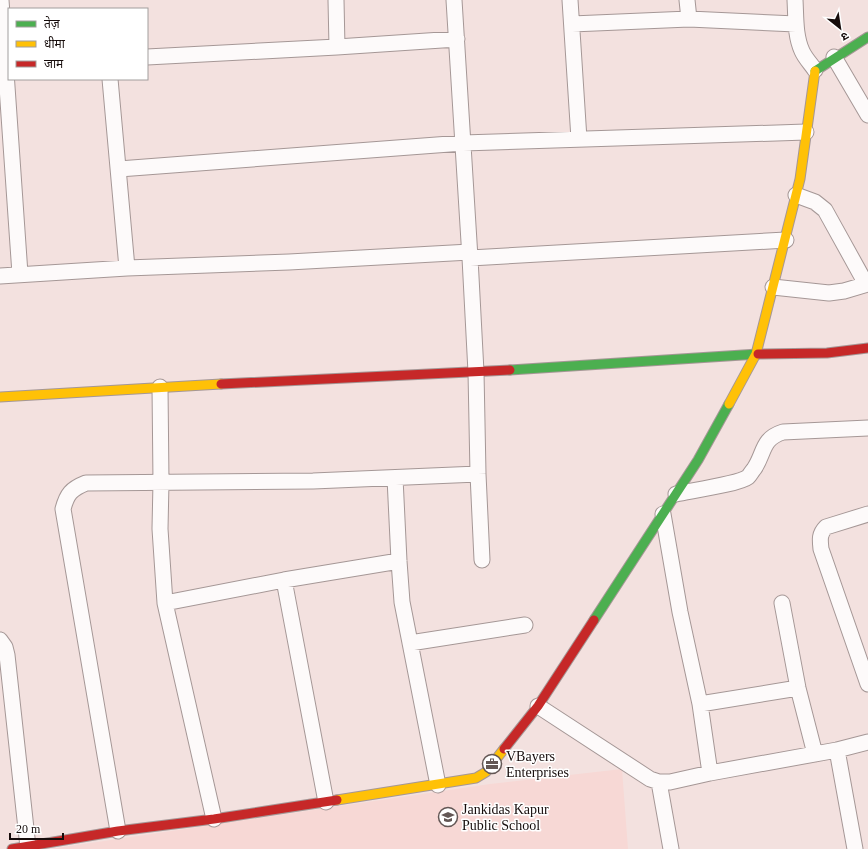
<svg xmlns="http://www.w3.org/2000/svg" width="868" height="849" font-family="'Times New Roman','Noto Sans Devanagari',serif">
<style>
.built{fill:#f7d8d5}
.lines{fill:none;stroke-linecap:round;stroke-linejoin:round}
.street-casing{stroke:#a59796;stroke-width:17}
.fast-casing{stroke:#a59796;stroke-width:11}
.slow-casing{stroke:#a59796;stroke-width:11}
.jam-casing{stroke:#a59796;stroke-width:11}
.street{stroke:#fdfafa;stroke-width:15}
.fast{stroke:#4caf50;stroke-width:9}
.slow{stroke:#ffc107;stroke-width:9}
.jam{stroke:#c62828;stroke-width:9}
.labels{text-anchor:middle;stroke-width:3;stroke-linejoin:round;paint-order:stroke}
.poi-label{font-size:14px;fill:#160c0b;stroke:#fff;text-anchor:start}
</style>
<rect width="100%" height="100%" fill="#f3e1df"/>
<!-- built -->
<path class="built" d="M622,769L628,849H50L490,784Z"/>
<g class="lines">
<defs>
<path id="street" d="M1,0L20,274
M336,0L337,47
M454,0L470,258L476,372L478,474L482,560
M570,0L579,139
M687,0L689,19
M795,0C796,17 795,36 802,51C805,58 811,64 815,70
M572,24L689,19L796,24
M147,57L337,47L457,39
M834,57L868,115
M110,79L127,268
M119,169L463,143L806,132
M796,195L815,202L825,210L866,284
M470,258L786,240
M0,276L127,268L289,262L470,252
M773,287L829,293L844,291L868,284
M160,387L161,482L160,529L165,603L214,819
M395,478L399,561L402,602L438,785
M676,494C689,491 739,484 748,477C750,475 752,471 754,469C765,453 761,439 783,432L868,428
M663,514L680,612L700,704L710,773
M868,514L826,527C819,534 820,540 821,549L868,684
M284,580L326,802
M165,603L284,580L399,561
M782,603L798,688L815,754
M0,640L5,647L7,655L28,847
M410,643L525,625
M700,704L798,688
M538,706L650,779L659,782H670L710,773L837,750L868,742
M837,750L855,849
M659,782L671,849
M118,831L63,509C67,494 71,489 86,483L313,481L478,474"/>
<path id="fast" d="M815,71L868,37
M510,370L758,354
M594,620L698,460L729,404"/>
<path id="slow" d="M0,397L221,384
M729,404L756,354L800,179L815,71
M337,800L476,778L486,772L504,749"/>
<path id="jam" d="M758,354L827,353L868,348
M221,384L510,370
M504,749L538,706L594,620
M12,849L118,831L214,819L337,800"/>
</defs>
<!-- street casing -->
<use href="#street" class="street-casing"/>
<!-- fast casing -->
<use href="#fast" class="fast-casing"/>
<!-- slow casing -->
<use href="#slow" class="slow-casing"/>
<!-- jam casing -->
<use href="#jam" class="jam-casing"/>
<!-- street -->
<use href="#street" class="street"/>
<!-- fast -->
<use href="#fast" class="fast"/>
<!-- slow -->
<use href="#slow" class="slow"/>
<!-- jam -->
<use href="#jam" class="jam"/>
</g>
<!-- icons -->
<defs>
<symbol id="office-ring" viewBox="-11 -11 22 22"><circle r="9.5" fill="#fff" stroke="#635755" stroke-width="1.5"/><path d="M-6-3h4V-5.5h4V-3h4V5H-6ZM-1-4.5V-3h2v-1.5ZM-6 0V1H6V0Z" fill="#635755"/></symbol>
<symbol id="school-ring" viewBox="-11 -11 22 22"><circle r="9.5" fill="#fff" stroke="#635755" stroke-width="1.5"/><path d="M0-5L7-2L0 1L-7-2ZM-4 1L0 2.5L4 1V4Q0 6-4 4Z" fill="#635755"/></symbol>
</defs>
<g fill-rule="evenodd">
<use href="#office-ring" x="481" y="753" width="22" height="22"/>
<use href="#school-ring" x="437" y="806" width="22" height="22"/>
</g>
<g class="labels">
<!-- poi labels -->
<g class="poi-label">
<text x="506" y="761">VBayers<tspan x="506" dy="16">Enterprises</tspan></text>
<text x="462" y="814">Jankidas Kapur<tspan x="462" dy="16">Public School</tspan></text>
</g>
</g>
<!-- legend -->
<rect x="8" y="8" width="140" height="72" fill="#ffffff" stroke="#a29e9d"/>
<rect x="16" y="21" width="20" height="6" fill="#4caf50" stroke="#a29e9d"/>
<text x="44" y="28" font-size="12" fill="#160c0b">तेज़</text>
<rect x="16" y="41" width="20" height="6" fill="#ffc107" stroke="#a29e9d"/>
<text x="44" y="48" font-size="12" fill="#160c0b">धीमा</text>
<rect x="16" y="61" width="20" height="6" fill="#c62828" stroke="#a29e9d"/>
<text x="44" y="68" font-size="12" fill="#160c0b">जाम</text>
<!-- north arrow -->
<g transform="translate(840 28) rotate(150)" stroke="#ffffff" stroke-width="3" paint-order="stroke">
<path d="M0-3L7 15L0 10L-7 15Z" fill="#160c0b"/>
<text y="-6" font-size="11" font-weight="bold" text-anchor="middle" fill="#160c0b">उ</text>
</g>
<!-- scale -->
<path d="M10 833v6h53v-6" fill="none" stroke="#160c0b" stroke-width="2"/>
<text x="16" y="833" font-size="12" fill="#160c0b" stroke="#ffffff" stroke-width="3" paint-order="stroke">20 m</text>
</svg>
